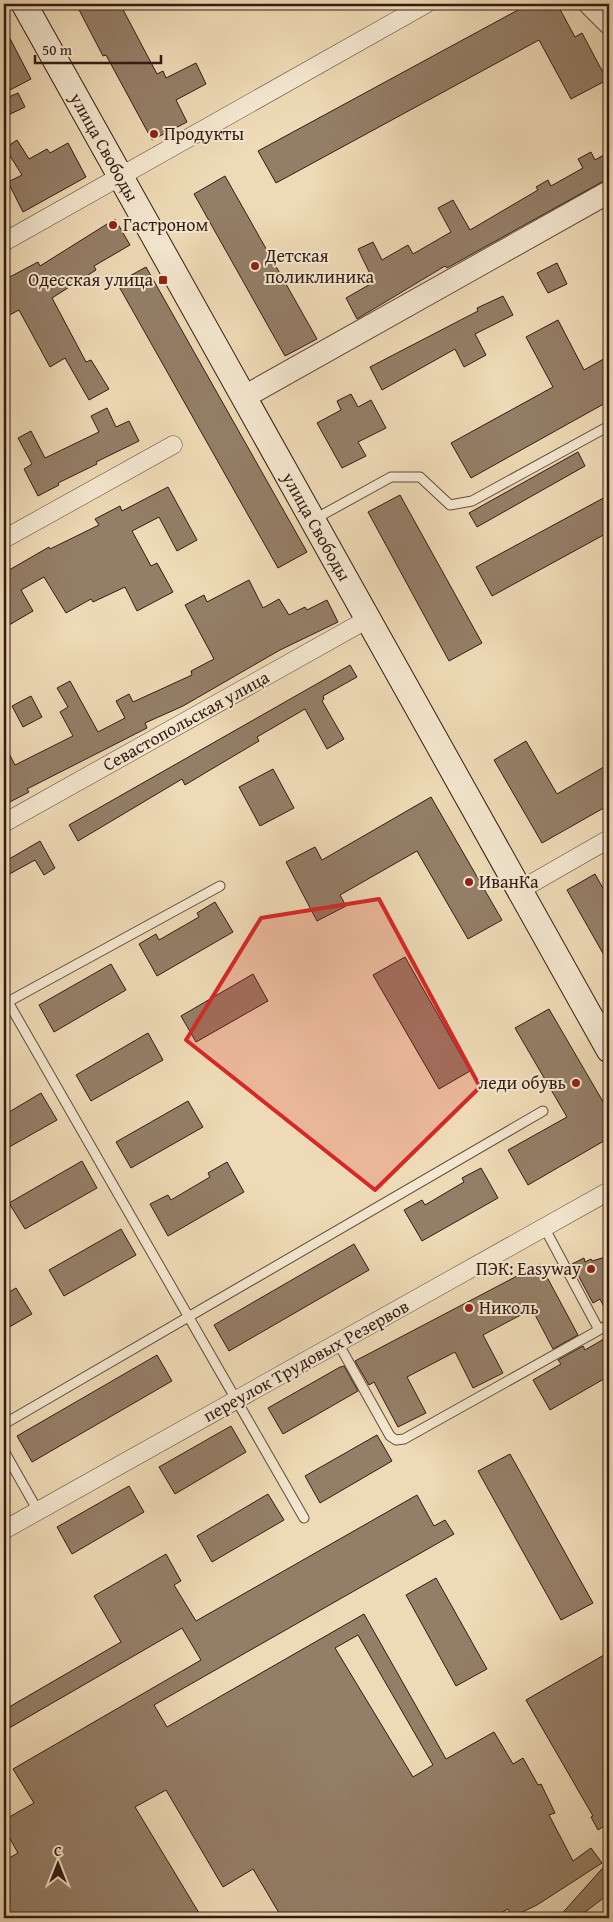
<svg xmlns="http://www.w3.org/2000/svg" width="613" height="1922" font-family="'Gentium Book Plus',serif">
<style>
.building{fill:#947e67;stroke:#331b12;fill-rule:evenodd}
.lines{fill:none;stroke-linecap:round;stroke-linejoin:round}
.service-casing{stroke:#624b3b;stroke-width:11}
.minor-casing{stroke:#624b3b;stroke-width:19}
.tertiary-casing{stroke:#624b3b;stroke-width:24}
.secondary-casing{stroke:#331b12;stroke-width:27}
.path{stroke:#331b12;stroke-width:3;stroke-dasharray:1 2.5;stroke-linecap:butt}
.service{stroke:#f4e7d0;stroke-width:9}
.minor{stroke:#f4e7d0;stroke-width:18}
.tertiary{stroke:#f4e7d0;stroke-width:22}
.secondary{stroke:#f4e7d0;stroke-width:25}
.marked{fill:#d62828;fill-opacity:0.2;stroke:#d62828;stroke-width:4;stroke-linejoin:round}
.poi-dot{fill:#8f2418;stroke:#f4e7d0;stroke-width:2}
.labels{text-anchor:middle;stroke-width:4;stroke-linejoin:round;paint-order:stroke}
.poi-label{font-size:18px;fill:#331b12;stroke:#f4e7d0;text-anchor:start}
.street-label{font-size:18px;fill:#331b12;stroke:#f4e7d0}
</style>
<rect width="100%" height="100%" fill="#eedab6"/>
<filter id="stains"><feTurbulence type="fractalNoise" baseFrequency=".004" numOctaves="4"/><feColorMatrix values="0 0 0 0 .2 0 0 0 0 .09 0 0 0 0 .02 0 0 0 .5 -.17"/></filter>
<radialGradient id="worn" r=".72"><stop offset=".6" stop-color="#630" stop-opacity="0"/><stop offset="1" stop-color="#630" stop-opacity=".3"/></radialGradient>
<!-- building -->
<path class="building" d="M76,4H120L157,74L163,71L166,78L196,63L206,84L176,100L187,122L152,140L106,55L103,56Z
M529,4H557L575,37L582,33L607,80L571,99L539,40L276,183L258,151Z
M4,27L31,79L8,91L4,83Z
M18,93L25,107L4,117V99Z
M17,140L29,159L47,149L50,153L68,143L86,177L23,212L8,182L22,175L5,148Z
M591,152L595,160L609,152V178L447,268L445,266L357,319L346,298L374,282L358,249L373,242L382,260L408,245L413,254L451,232L438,208L453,200L470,230L538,190L536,187L548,180L551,186L583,168L578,159Z
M225,176L317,339L285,356L194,194Z
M115,219L130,245L94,266L96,270L52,298L86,362L91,360L109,389L89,400L65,358L50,367L19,310L4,318V280L38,262L40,266Z
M557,263L567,284L548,293L537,273Z
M146,267L307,552L278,568L117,283Z
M503,296L513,315L475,334L486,355L464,367L455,349L382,390L370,367L478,311L477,308Z
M558,320L584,370L609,356V401L471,478L451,443L553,387L526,337Z
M351,394L358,407L371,400L386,428L358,442L366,456L342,468L317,423L341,410L337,401Z
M107,408L116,427L129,421L139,441L96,462L97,464L58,483L59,485L38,496L24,469L32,464L18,438L31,431L45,458L99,432L91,416Z
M578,452L585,466L477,527L469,513Z
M168,487L197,540L177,551L159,517L132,531L151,566L157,563L173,592L137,611L125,587L93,602L91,599L66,613L44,577L21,590L33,611L4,628V573L49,547L50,549L99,525L95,519L120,506L122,511Z
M400,495L482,643L449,661L368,512Z
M609,495V532L492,596L476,567Z
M249,580L263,608L279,599L289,615L305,607L307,610L327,600L338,622L280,650L183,706L145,723L147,728L27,789L29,792L4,805V744L15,765L73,736L60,712L68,707L57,688L70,681L98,732L125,718L116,701L129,694L133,702L192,675L191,671L214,659L185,605L204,595L207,602Z
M350,665L357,677L323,696L324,699L322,701L344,739L327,749L305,709L257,737L259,741L210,770L185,785L182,779L78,841L69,825Z
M31,696L42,717L23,727L12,706Z
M526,741L557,794L609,764V805L542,843L494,760Z
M273,769L294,808L260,826L239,787Z
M431,797L502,920L468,939L417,851L340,895L346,906L317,921L286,862L315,847L322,860Z
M40,841L55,868L44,875L35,860L4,877V862Z
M595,874L609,899V964L567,890Z
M215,902L233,932L157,976L139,944L156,934L159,940L199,917L197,913Z
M405,957L470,1071L439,1089L373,975Z
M111,964L126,990L54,1032L39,1005Z
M253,974L268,1001L196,1042L181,1016Z
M549,1009L609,1112V1138L528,1185L508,1150L567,1117L515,1028Z
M148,1033L163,1060L91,1101L76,1075Z
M41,1093L57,1120L4,1150V1115Z
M188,1101L203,1127L131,1168L116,1142Z
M82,1161L97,1188L25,1229L9,1203Z
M227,1162L244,1192L168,1236L150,1204L168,1195L171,1200L210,1177L208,1173Z
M481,1168L498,1198L422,1241L404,1210L422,1200L425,1205L464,1182L462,1178Z
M121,1229L136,1255L64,1296L49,1270Z
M354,1244L369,1270L229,1351L214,1325Z
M609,1256V1317L600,1299L593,1303L572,1264L584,1258L585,1262L591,1259L592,1261Z
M540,1264L578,1335L553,1349L532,1309L483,1335L503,1373L473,1388L455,1352L407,1377L426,1413L398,1427L374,1382L369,1385L355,1361Z
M16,1288L32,1314L4,1330V1295Z
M609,1336V1376L550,1410L533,1380L561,1364L558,1360L583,1346L585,1350Z
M157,1355L172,1381L32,1462L17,1436Z
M344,1366L358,1391L283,1434L268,1408L340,1367Z
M231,1426L246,1452L175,1494L159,1467Z
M377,1435L392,1461L320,1503L305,1476Z
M510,1454L593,1603L561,1620L478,1471Z
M129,1486L144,1512L72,1554L57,1527Z
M268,1494L284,1520L212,1562L197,1536Z
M417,1495L434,1526L445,1520L454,1534L154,1705L167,1727L364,1614L446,1759L494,1732L513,1764L523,1758L538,1785L541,1784L555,1813L549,1815L573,1861L591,1848L602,1863L537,1905L512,1917L508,1909L491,1918H282L253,1869L223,1887L166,1790L135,1807L202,1918H4V1861L18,1853L4,1828V1820L34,1803L13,1769L201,1660L182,1628L4,1731V1710L121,1642L94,1596L166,1554L181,1581L174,1585L196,1621ZM358,1635L433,1765L413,1777L335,1648Z
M436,1578L487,1669L456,1686L406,1595Z
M604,1655L609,1664V1823L598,1830L591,1817L593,1816L526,1700Z
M609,1861V1894L577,1918H558Z"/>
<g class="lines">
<defs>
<path id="service" d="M313,520L391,477H420L450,505L472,501L609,426
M8,1002L304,1518
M4,1004L220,886
M599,1330L609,1324
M338,1343L390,1436L396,1440L404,1439L599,1330L544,1227
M4,1424L543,1111
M4,1451L38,1511"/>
<path id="minor" d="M4,242L426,4
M4,539L173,445
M4,823L368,619
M520,890L609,839
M4,1530L609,1191"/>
<path id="tertiary" d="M590,4L609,23
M244,397L609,192"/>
<g id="secondary">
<path id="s1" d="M24,4L609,1050"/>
</g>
</defs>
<!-- service casing -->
<use href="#service" class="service-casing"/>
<!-- minor casing -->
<use href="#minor" class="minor-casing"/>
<!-- tertiary casing -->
<use href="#tertiary" class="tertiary-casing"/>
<!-- secondary casing -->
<use href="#secondary" class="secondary-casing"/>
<!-- path -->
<path class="path" d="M606,1213L609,1219"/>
<!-- service -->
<use href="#service" class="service"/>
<!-- minor -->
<use href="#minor" class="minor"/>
<!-- tertiary -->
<use href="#tertiary" class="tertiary"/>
<!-- secondary -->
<use href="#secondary" class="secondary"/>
</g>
<!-- marked area -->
<path class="marked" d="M379,899L480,1087L375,1190L186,1040L261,918Z"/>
<!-- markers -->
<g class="poi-dot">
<circle cx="154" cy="134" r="5"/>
<circle cx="113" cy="225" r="5"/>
<circle cx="255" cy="266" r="5"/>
<rect x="158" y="275" width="10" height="10" rx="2.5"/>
<circle cx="469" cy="882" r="5"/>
<circle cx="576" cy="1083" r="5"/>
<circle cx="591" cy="1269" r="5"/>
<circle cx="469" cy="1308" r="5"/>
</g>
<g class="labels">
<!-- poi labels -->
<g class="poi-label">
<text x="164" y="140">Продукты</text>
<text x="123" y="231">Гастроном</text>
<text x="265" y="262">Детская<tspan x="265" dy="21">поликлиника</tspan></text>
<text x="153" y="286" text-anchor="end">Одесская улица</text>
<text x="479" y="888">ИванКа</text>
<text x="566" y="1089" text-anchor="end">леди обувь</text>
<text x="581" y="1275" text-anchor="end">ПЭК: Easyway</text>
<text x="479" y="1314">Николь</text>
</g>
<!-- street labels -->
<g class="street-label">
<text dy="6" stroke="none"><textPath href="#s1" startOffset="164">улица Свободы</textPath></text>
<text dy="6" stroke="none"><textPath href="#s1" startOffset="599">улица Свободы</textPath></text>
<text transform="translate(186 721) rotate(-29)" y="6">Севастопольская улица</text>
<text transform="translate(306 1361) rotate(-29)" y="6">переулок Трудовых Резервов</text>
</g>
</g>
<!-- margin -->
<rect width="613" height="1922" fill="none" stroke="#eedab6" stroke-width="20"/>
<rect x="5" y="5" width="603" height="1912" fill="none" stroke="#331b12" stroke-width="2.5"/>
<rect x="10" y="10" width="593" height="1902" fill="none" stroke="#331b12"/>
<!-- north arrow -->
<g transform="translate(58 1864)" stroke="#f4e7d0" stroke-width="4" paint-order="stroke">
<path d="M0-4L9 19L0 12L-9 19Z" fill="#331b12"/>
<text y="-8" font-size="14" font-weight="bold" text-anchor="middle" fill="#331b12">С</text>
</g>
<!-- scale -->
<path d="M35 55v8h126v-8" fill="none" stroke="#331b12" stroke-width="2.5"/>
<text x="42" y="55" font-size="15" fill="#331b12" stroke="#f4e7d0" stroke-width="4" paint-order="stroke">50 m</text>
<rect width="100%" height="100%" filter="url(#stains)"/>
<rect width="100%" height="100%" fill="url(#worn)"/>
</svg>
